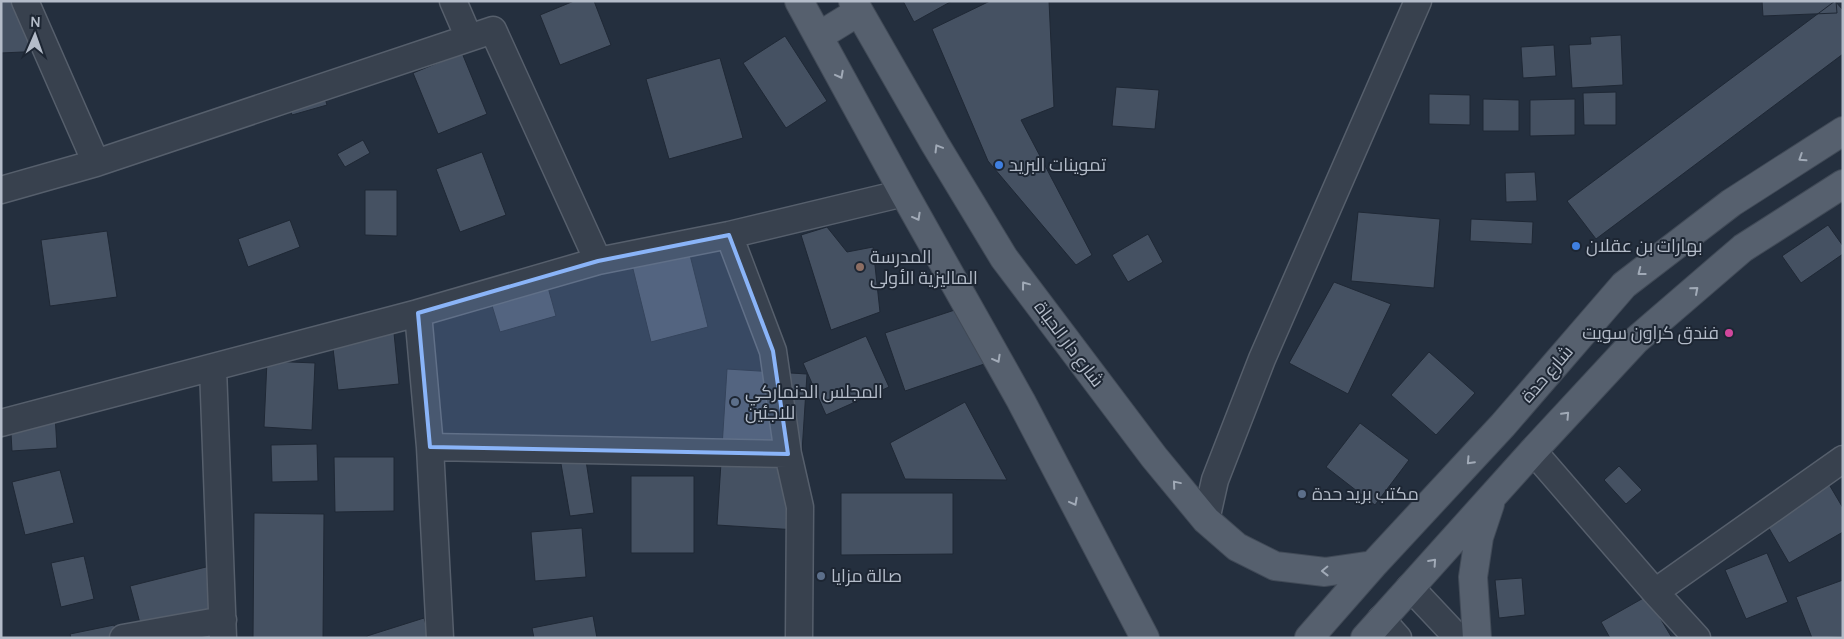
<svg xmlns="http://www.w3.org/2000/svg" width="1844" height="639" font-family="Manrope,Cairo,sans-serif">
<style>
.building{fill:#455162;stroke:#1f2835}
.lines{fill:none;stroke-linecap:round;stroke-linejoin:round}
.minor-casing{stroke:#565f6c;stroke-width:29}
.major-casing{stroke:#414a57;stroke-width:30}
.minor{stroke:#38414e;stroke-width:26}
.major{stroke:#56606e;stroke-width:28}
.oneway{stroke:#a1aab7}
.marked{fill:#8ab4f8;fill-opacity:0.2;stroke:#8ab4f8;stroke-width:4;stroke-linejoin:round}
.shop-dot{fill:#3f7fe0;stroke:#1d2633;stroke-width:2}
.education-dot{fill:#8d6e63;stroke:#1d2633;stroke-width:2}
.hotel-dot{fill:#d1479c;stroke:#1d2633;stroke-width:2}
.service-dot{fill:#5c6f8a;stroke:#1d2633;stroke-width:2}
.labels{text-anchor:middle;stroke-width:4;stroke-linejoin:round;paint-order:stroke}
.poi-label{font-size:18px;fill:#b4bcc9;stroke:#1d2633;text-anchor:start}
.street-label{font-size:18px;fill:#b4bcc9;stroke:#1d2633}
</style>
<rect width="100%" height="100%" fill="#242f3e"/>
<!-- building -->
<path class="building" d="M1,1H36L44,51L1,53Z
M574,1H594L611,45L560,65L540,15Z
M903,1H952L914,22Z
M990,1H1049L1054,107L1021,120L1092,255L1076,265L988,161L932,29Z
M1762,1H1836L1837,13L1763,16Z
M1835,1L1843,10V54L1596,239L1567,201Z
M1621,35L1623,85L1572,88L1569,45L1591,44L1590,37Z
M785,36L827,101L786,128L743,63Z
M1554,45L1556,76L1523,78L1521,47Z
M462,53L487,114L438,134L413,73Z
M720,58L743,138L669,159L646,79Z
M1116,87L1159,90L1155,129L1112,126Z
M1616,92V125H1584L1583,93Z
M1429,94L1470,95V125L1429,124Z
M324,95L327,105L292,115L289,105Z
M1483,99L1519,100V131H1483Z
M1575,99V135L1530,136V100Z
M363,140L370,153L345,167L337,154Z
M482,152L506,215L460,232L436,169Z
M1535,172L1537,201L1506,202L1505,173Z
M365,190H397V236L365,235Z
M1358,212L1440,219L1434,288L1351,281Z
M1471,219L1533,222L1532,244L1470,241Z
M290,220L300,247L248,267L238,239Z
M1828,225L1843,246V254L1801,283L1782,256Z
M827,227L847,252L873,247L880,312L831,330L801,235Z
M107,231L117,297L50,306L41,240Z
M1148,234L1163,262L1128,282L1112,255Z
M688,247L708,327L651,342L631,261Z
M544,273L556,316L500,332L487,289Z
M1334,282L1391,304L1348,394L1289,363Z
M979,302L999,359L905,391L885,333Z
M394,333L399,384L338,390L332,340Z
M866,336L889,387L826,415L803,363Z
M1429,352L1475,393L1436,435L1391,395Z
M267,361L315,363L312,430L264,427Z
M727,369L807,374L797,530L717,525Z
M965,402L1007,480L905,479L890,443Z
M55,414L57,448L12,451L10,416Z
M1360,423L1409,460L1375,505L1326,467Z
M317,444L318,481L272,482L271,445Z
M585,454L594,513L570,516L560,458Z
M334,457H394V511L335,512Z
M1619,466L1642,490L1626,504L1604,480Z
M60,470L74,523L25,535L12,482Z
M631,476H694V553H631Z
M1827,481L1843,508V532L1789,563L1763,518Z
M841,493H953V554L841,555Z
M254,513L324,514L323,638H253Z
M582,528L586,577L535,581L531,532Z
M1767,553L1788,602L1746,619L1725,570Z
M84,556L94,599L61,607L51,563Z
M210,566L216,638H144L130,586Z
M1522,578L1525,615L1499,618L1495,580Z
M1843,580V637L1812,638L1796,597Z
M1647,596L1672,638H1610L1601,622Z
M593,616L597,638H534L532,628Z
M424,618L430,638H367V636Z
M114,625L117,638H71L70,634Z"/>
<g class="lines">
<defs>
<path id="minor" d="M25,1L96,163
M453,1L469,38
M1,190L96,163L493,30L598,261
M729,235L773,351L788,454L800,507L799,638
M418,313L430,447L440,638
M213,368L223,638
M1,423L418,313L598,261L729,235L904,193
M430,447L788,454
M1533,451L1655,592L1697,638
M1206,520L1215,480L1262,359L1418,1
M1410,587L1458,638
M1655,592L1843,459
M1381,619L1398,638
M123,638L223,620"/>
<path id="major" d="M799,1L904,193L1021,401L1145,638
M853,1L935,144L1004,258L1154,457L1206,520L1237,547L1275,566L1325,572L1373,565
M819,36L858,12
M1309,638L1373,565L1503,425L1624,285L1731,203L1843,131
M1365,638L1533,451L1635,341L1743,248L1843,184
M1477,638L1473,577L1479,537L1490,504"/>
</defs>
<!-- minor casing -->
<use href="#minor" class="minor-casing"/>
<!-- major casing -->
<use href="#major" class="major-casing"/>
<!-- minor -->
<use href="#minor" class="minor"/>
<!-- major -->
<use href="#major" class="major"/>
</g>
<!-- one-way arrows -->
<defs><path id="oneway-chevron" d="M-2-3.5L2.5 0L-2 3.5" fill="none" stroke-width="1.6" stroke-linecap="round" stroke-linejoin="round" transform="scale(1.25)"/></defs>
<g class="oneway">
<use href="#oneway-chevron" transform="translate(840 75) rotate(62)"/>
<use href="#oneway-chevron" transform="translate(938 148) rotate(-121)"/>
<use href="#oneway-chevron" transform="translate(1802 158) rotate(147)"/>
<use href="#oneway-chevron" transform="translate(917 217) rotate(61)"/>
<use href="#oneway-chevron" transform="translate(1641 272) rotate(142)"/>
<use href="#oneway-chevron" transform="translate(1025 285) rotate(-127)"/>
<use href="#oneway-chevron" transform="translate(1695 290) rotate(-41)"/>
<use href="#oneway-chevron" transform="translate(997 359) rotate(61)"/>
<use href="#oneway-chevron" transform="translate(1566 415) rotate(-47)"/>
<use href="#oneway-chevron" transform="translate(1470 461) rotate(133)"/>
<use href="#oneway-chevron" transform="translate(1176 484) rotate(-130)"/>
<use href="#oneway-chevron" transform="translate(1074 502) rotate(62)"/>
<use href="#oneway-chevron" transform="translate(1433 562) rotate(-48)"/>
<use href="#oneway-chevron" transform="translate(1325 571) rotate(179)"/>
</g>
<!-- marked area -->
<path class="marked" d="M729,235L773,351L788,454L430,447L418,313L598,261Z"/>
<!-- markers -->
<g class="shop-dot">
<circle cx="999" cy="165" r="5"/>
<circle cx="1576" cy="246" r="5"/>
</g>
<circle class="education-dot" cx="860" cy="267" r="5"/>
<circle class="hotel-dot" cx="1729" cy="333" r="5"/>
<g class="service-dot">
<circle cx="735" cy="402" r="5"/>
<circle cx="1302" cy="494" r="5"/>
<circle cx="821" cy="576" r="5"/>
</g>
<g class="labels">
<!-- poi labels -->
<g class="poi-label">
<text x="1009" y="171">تموينات البريد</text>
<text x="1586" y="252">بهارات بن عقلان</text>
<text x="870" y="263">المدرسة<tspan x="870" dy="21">الماليزية الأولى</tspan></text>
<text x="1719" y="339" text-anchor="end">فندق كراون سويت</text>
<text x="745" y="398">المجلس الدنماركي<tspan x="745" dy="21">للاجئين</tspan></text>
<text x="1312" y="500">مكتب بريد حدة</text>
<text x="831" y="582">صالة مزايا</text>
</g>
<!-- street labels -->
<g class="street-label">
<text transform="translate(1069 344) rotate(53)" y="6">شارع دار الحياة</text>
<text transform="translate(1547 374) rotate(-49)" y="6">شارع حدة</text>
</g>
</g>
<!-- border -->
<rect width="1844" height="639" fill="none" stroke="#b4bcc9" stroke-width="5"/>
<!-- north arrow -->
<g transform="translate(35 35) rotate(2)" stroke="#1d2633" stroke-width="4" paint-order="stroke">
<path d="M0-4L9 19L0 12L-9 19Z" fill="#b4bcc9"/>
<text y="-8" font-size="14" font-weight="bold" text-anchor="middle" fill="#b4bcc9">N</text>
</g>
</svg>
